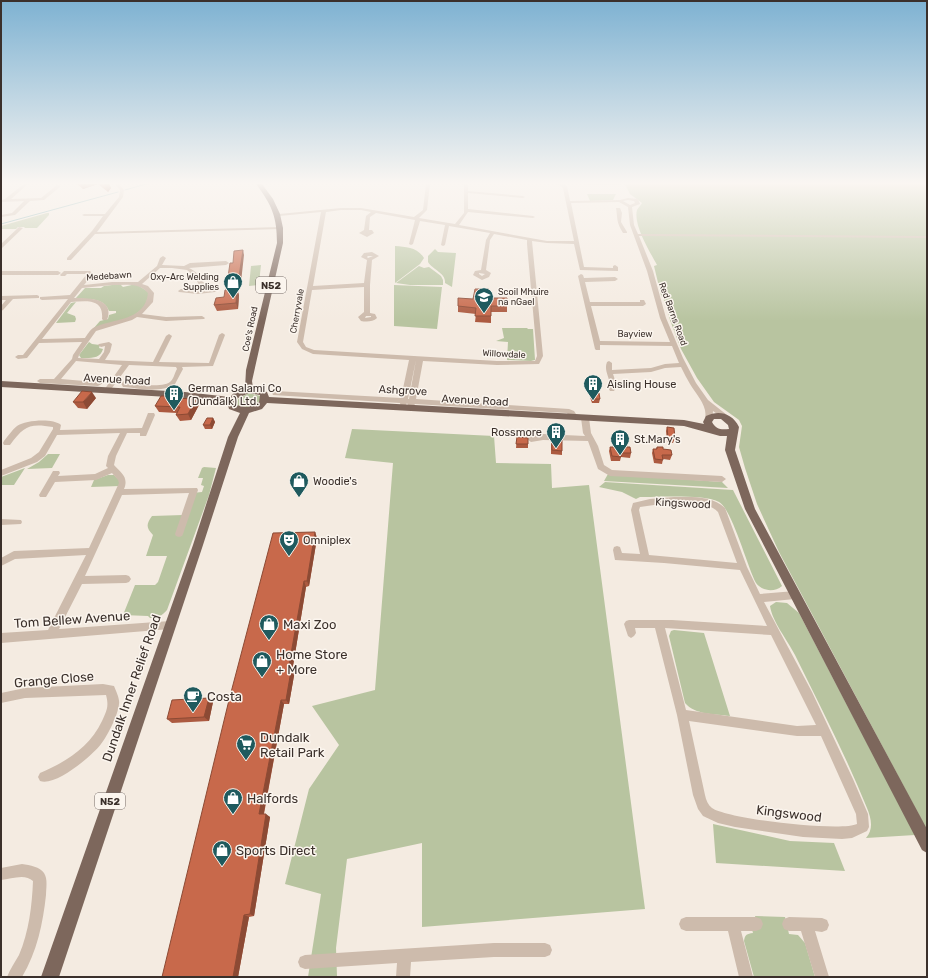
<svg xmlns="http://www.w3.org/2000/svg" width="928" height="978" font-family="Rubik,sans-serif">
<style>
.green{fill:#b8c4a0}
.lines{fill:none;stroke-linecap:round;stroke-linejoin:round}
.stream{stroke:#7fb0b2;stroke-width:1}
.minor{fill:#cdbbac;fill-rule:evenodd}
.major{fill:#7d675c;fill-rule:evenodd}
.wall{fill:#ac5a40}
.shaded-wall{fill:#8c4a34}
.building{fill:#c8694b;stroke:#8c4a34}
.labels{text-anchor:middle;stroke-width:3;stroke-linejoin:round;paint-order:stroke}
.far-street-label{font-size:9px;fill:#3b302b;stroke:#fbf5ee}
.far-poi-label{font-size:9px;fill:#3b302b;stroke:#fbf5ee;text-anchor:end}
.shield{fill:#fbf5ee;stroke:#756b66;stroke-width:1}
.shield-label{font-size:10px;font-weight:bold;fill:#3b302b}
.street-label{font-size:11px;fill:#3b302b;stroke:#fbf5ee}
.poi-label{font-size:11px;fill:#3b302b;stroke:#fbf5ee;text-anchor:start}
.near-street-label{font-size:13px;fill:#3b302b;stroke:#fbf5ee}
.near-poi-label{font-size:13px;fill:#3b302b;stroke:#fbf5ee;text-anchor:start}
</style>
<rect width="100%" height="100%" fill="#f4ebe1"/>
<!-- green -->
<path class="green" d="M625,184H927V830L779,552L757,504L745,468L739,447L742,426L739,420L714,402L697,378L681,349L670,320L666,304L661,295L654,266L657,265C650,252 633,225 637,210C638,208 641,205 642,203L630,194Z
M587,194H616L613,200L590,201Z
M47,213H49V215L37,228H24L25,227H18L16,229H1V226Z
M395,246C406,247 417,247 424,258L420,264L395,283Z
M435,249L438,252L456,253L452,287L445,283C446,273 433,270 428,262V256Z
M261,265L259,283L257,285L249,286L251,266Z
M419,266L424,268L429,267L441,276L443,280V285H410L396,283Z
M120,284L123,287L136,284L150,293L144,308L129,319L93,329L100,321L108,319L109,315L116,313V311H109C104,297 88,299 75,299L85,288H101L104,286Z
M394,285L442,287L437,329L394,326Z
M76,302L67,313L75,316L76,319L75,322L56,323L71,303Z
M502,328H527L528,329H533L535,360L531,361L507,360L508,342L496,341L504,338Z
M89,342L92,344L100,345L99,348L103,349C100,359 91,358 81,358L79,355Z
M249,393L260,396V400C255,408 247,408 239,407L236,403L239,398Z
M352,429L494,436L496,463L551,464L552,488L589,485L645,909L422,927V843L347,859L336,948L337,976L342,977H308L321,894L285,884L309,789L339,745L312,706L375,690L393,463L345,458Z
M48,454H60L52,468L27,469L39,462Z
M204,467L216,468L209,495L167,610C162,616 157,618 150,618L148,616L123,615L135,585H155L158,582L167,556H146L153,535C146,528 146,524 152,516L183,515L192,493L202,492L204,486L201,485L203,478H198L202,468Z
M25,468L14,485H1V477Z
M608,474L722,482L728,488L604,481Z
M108,475H114L120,481V486L91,487L94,480Z
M605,482L733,490L782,586C774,593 762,591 756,583C747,566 732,509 719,502C706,494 658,497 640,497L636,499L622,492L599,487Z
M776,602L787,603L799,613L915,835L866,838C874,829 871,818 867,808C846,756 820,706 795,655C788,641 772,621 770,606Z
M674,630L704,633L730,716C715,714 695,715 685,703L669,636L671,631Z
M713,824L790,841L834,843L845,871L716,863Z
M755,916L785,917L789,934L798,935L805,943L815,977H754L744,941C745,934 747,934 753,933L751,926H758Z"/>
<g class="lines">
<!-- stream -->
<path class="stream" d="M125,190L146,184
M1,224L118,192"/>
<!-- minor -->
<path class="minor" d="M24,184H28L11,199L41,198L57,185L61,186L44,200L30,201L15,215L1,217V215L12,213L24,201L1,202V200L5,199Z
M115,184H119L124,190L123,197L97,232L281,227L283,228L281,229L95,234L71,260H67V258L92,231L103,216H84L82,215L84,214H105L119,197L120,190Z
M426,184H430L427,210L419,218L455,224L464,213V184H468V191L523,196L525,197L523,198L468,193V209L533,216L535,217L533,218L468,212L459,225L547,241H574L563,188L558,184H563L567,186L570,201L620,200L628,198L638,199L640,204L632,207L634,225L638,234L927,236V238L639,236L653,271L666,318L683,358L696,383L708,400L727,415L728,417L727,419H724L713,411L712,420H706L705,418C708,406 696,394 690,384C687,379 684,373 681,367L665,368L651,372L613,374L617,386L614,391H610L609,389C612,379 603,372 607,362L609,361L612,363V370L651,368L665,364L679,363L672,346L600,345V350H596L595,349L578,276L581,274L583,275L584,278L615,277L618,279L615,281L585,282L590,302H640V300H644L646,304L643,306H591L600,341L670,342L660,318L647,271L630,225L628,207L619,202L571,203L584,267L613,268V266L615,265L618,267V271L580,270L574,244L547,243L532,241L543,356L539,364L497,365L423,361L416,399L569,409L574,411L578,417L577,419H571L567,413L415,404L413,407H409L407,403L405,407H401L400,403L273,395L272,393L275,391L401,398L409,360L313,354L302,349L297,342L321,212L279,216L277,215L279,214L341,208H361L414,217L423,210ZM628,200L634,201L635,203L630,205L623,201ZM341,210H361L371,212L366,216L364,230L359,233L367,237L374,233L372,230H369L370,217L376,213L415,220L409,244L411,245L413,244L420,221L445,225L441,245L443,246L445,245L449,226L490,233L486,240L481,270L475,271L473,275L482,280L489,277L491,273L486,270L490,240L494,234L527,240V244L537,356L535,361H497L314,350L306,347L303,342L312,290L364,287V312L358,317L361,321C366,322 373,322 377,318L375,314L370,313V285L372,260L379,256L372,252L364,253L361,257L367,260L364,283L313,286L326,212ZM368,256H373L368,258L367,257ZM479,273L485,274L482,276L479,274ZM366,316H371V317L365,318ZM416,360L409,399H408Z
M586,184H620L618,185H588Z
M616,208H620L622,213L621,222L627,232V233H623C616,221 618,220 616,208Z
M19,227L23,228L1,249V244Z
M163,256L166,258L162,265L184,266L190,263L226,261L229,263L226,265L189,268C196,271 200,276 204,283L201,290L217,289V291L215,292L198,294L179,292L178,291L181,289L196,290L198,283L195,277L187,270L172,268H160L142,284L148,286L154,293L153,302L142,314L166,317L202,316L205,318L204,319L166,321L137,317L132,320L96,331L79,355L78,358L99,359L104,352L105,346L101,347L98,345L99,344L109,342L112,344L110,352L105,360L153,362L166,336L169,334L172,336L159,362L209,363L219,335L222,333L224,334L225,335L213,366L182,367L183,369L175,384C161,393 141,389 125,387H123L121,383L124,381C132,384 165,389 171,381C174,378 175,372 177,369L176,367L129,365L109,392H107L104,390L122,365L76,361L61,379L96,382L100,378H104C106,381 101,385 98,386L40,383L37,381L40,379H54L72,359L73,355L82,342L39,343L27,358L18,359L15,357L18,355H23L68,299L42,300L40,299V297L70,295L87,274H67L65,276H61L60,275L64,271H90L93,274L84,285L112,282H138L157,266L160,258ZM112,285C124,285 139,282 148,293C145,322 112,318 93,328C90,330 87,335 85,338L42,339L71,302C86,301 104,298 102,319L103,320H107C115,298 89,298 74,298L82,288Z
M1,271H58L61,273L58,275H1Z
M37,295L39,296V298L13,299L3,310L1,311V306L6,300H1V296Z
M148,413H154L155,415L146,436H140V433H127L116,456L114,465C121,473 129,477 124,489L197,488L198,490L183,534L182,536L179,537L176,536L175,534L189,493L122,495L85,576L126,575L129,576L131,579L129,582L126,583L82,584L59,629L170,621L173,622L175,625L173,628L170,629L1,643V633L48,630L86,555L15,559L1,566V558L14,551L89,548L119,483L118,480L112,473L96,480L55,482L46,497H40L39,495L53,471H59L60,473L58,476L95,474L108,468L106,466L108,456L120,433L57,435L45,456L37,462L1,476V470L31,458L39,452L53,429V427C29,423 24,426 10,445H4L3,443L4,441C8,436 12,430 17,426C26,420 53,418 61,425L60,430L142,428Z
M582,416H585L589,418L591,433L598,446L604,465L612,470L722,476L726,479L722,482L610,476L598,469L588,441L543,440L531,442L527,439L528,437L543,434L585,436L583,433L581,418Z
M674,497C691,497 712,495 725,508L747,567L760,594L795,591L798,592L800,595L798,598L795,599L764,602L812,692L853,779L868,814L869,827L867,831L852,838L842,839L803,837L735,827L718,823L703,816L698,809L693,795L677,715L655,628H635L636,633L634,636L631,638L628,636L624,624L626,621L629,620H672L767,626L740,570L664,563L615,560L613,550L614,547L617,546L620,547L622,553L640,554L631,510L633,503L650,499ZM661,504C677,504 707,500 718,512L737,563L649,555L639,510L640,507ZM665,628L771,635L816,725L797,726L686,710ZM689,721L797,736H821L856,814L857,824C841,832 727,819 712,808C708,805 706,800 705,795Z
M1,519L21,520L22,522L21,524L1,525Z
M103,684L114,686C116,691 120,699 119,704C118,715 108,735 101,744C92,756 55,787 40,781L38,777L40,773C66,762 90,747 102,721C107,710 109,706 106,695L25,698L1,703V693L25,688Z
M22,864C30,865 40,867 44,873C48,879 46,888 46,895C43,923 37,952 22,977H7C10,969 15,962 19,955C29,932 32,905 33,881C25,873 11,879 1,880V868Z
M686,917H756L761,919L763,924L761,929L756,931H741L753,977H739L728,931H686L681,929L679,924L681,919Z
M789,917L822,918L827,920L829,925L827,930L822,932L815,931L829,977H815L801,931H789L784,929L782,924L784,919Z
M494,943H545L550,945L552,950L550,955L545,957H494L411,962L410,977H396L397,963L305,969L300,967L298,962L300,957L305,955Z"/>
<!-- major -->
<path class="major" d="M256,184H262L273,199L280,214L283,228V243L252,381L253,388L267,392L269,397L684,420L704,424L703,422L706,416C719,410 732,413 739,427L735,450L755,509L927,829V853L922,850L745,509L725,450L727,436H720L684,426L267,403L262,409L249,413L238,437L203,545L59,977H41L193,545L228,437L240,413L229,409L227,402L185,398L1,387V381L185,392L230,397L235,392L245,388L246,370L277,243C277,217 272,205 256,184ZM249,393L260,395L259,402L247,407L236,405L235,403L238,398ZM714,419H721L728,425L729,429C720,430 716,429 712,422Z"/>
</g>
<!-- wall -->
<path class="wall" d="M77,184H109L111,188L108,192L98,184L83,189Z
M237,289L239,295L238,309L217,311L214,305Z
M489,296L507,306V312H491V323L475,322L476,314L458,312V306L473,299Z
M591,393L600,399L599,403H592L590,397Z
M96,398L87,409L78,408L73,402Z
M175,398L196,399L199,405L191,420L180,421L176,415L177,413L159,412L155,406Z
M213,418L215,422L212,429H205L203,425Z
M667,427L675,438L673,443L667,442L666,431Z
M517,437L528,444V448H516Z
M552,438L562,451V455L551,454V442Z
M610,447L631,453L630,458L621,457L620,461H611L609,451Z
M657,447L663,449L672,455L670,460L663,459L662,464L654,463L652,453L653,449H656Z
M315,532L317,538L309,586L306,587L293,666L295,670L289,704H284L264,814L270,817L254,916L249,917L238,977H162Z
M209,698L213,702L209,721L172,723L167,719Z"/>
<!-- shaded-wall -->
<path class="shaded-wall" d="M81,184H98L83,189Z
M105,184H109L111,188L108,192L105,185Z
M243,250L244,255L241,282L230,283L228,277Z
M237,289L239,295L238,309L236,303Z
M92,392L96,398L87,409L83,402Z
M196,399L199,405L191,420L188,414Z
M213,418L215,422L212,429L210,425Z
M315,532L317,538L309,586L307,581Z
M304,581L306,587L293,666L295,670L289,704L286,700L289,665Z
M209,698L213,702L209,721L204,717Z
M281,700L284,704L263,817L259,814Z
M266,814L270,817L254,916L250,914Z
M244,915L249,917L238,977H233Z"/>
<!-- building -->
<path class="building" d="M243,250L239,276L228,277L230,263H233L234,251Z
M237,289L236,303L214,305L216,298L224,297L225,290Z
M475,289H489V296L493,297V298H507V306H491V316H475L476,308L458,306V298L473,299Z
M82,391L92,392L83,402H73Z
M591,393H599L600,399H592Z
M161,396H174L173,398L196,399L188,414L176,415L180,407L155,406Z
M207,418H213L210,425H203Z
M667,427L674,428L675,438H668Z
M517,437L528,438V444H516Z
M552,438L562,439V451L552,450Z
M610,447H630L631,453H621V457L612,456Z
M657,447H663V449L671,450L672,455H662L663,460L655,459L653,449H657Z
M315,532L307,581H304L289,665H292L286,700H281L259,814H266L250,914L244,915L233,977H162L229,700L273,533Z
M209,698L204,717L167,719L172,700Z"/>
<!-- sky -->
<linearGradient id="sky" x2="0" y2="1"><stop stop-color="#7eb2d2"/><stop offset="0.57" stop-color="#faf6f2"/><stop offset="1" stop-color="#faf6f2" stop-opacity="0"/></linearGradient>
<rect width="928" height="321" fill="url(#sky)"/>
<!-- icons -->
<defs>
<symbol id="shop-pin" viewBox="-11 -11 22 30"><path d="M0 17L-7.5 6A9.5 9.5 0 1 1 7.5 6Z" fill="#1f5a5e" stroke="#fbf5ee"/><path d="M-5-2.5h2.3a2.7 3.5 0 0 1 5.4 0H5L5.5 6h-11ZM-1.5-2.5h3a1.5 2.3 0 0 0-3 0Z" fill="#fff"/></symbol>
<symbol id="school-pin" viewBox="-11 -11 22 30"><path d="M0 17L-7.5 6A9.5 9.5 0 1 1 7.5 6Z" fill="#1f5a5e" stroke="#fbf5ee"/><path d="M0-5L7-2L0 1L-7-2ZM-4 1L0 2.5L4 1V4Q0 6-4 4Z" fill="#fff"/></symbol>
<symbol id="building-pin" viewBox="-11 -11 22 30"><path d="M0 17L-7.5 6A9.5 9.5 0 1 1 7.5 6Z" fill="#1f5a5e" stroke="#fbf5ee"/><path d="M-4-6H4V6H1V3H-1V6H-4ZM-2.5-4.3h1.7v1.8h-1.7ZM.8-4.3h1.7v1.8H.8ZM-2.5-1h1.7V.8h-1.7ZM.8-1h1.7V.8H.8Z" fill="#fff"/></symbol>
<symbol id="theatre-pin" viewBox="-11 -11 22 30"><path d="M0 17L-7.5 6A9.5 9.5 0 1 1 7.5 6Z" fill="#1f5a5e" stroke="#fbf5ee"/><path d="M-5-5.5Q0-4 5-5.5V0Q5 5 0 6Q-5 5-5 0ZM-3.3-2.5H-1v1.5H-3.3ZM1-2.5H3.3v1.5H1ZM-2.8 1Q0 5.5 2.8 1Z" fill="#fff"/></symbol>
<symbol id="cafe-pin" viewBox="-11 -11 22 30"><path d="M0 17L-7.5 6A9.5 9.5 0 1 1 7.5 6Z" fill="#1f5a5e" stroke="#fbf5ee"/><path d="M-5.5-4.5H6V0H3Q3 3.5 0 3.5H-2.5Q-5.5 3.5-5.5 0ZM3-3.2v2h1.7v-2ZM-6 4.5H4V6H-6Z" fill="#fff"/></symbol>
<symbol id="supermarket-pin" viewBox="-11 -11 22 30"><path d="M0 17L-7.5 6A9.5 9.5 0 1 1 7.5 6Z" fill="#1f5a5e" stroke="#fbf5ee"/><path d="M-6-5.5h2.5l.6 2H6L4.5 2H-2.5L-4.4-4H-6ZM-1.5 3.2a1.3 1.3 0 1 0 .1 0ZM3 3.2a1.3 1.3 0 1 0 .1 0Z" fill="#fff"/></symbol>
</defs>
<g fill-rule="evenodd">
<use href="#shop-pin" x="222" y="271" width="22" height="30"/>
<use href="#school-pin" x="473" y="286" width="22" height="30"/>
<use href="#building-pin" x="582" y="373" width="22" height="30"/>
<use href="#building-pin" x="163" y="383" width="22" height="30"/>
<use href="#building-pin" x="545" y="421" width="22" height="30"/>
<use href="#building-pin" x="609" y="428" width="22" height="30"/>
<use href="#shop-pin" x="288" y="470" width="22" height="30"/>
<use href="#theatre-pin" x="278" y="529" width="22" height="30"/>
<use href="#shop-pin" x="258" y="613" width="22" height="30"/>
<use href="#shop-pin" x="251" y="650" width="22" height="30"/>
<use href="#cafe-pin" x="182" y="685" width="22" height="30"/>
<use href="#supermarket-pin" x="235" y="733" width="22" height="30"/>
<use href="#shop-pin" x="222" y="787" width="22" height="30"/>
<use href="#shop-pin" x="211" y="839" width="22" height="30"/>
</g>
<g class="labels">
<!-- far-street labels -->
<g class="far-street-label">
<text transform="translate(109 276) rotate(-4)" y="3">Medebawn</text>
<text transform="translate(297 311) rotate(-80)" y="3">Cherryvale</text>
<text transform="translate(673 314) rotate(70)" y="3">Red Barns Road</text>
<text transform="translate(250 329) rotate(-78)" y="3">Coe's Road</text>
<text x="635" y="337">Bayview</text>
<text transform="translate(504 354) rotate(3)" y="3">Willowdale</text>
</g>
<!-- far-poi labels -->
<g class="far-poi-label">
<text x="219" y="280">Oxy-Arc Welding<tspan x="219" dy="10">Supplies</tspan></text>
<text x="498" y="295" text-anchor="start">Scoil Mhuire<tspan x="498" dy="10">na nGael</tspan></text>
</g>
<!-- shield labels -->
<g class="shield">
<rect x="256" y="277" width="30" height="16" rx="3"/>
<rect x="95" y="793" width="30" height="16" rx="3"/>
</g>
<g class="shield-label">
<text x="271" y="289">N52</text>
<text x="110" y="805">N52</text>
</g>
<!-- street labels -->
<g class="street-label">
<text transform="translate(117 379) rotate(3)" y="4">Avenue Road</text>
<text transform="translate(403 390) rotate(3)" y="4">Ashgrove</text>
<text transform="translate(475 400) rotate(3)" y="4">Avenue Road</text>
<text transform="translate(683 503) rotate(3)" y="4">Kingswood</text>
</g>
<!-- poi labels -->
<g class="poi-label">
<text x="607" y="388">Aisling House</text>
<text x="188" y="392">German Salami Co<tspan x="188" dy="13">(Dundalk) Ltd.</tspan></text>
<text x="542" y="436" text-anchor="end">Rossmore</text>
<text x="634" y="443">St.Mary's</text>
<text x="313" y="485">Woodie's</text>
<text x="303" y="544">Omniplex</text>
</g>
<!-- near-street labels -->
<g class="near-street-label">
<text transform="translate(72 619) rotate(-4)" y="5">Tom Bellew Avenue</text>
<text transform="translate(54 679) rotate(-5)" y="5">Grange Close</text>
<text transform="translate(131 688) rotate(-71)" y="5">Dundalk Inner Relief Road</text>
<text transform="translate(789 813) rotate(7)" y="5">Kingswood</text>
</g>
<!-- near-poi labels -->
<g class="near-poi-label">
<text x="283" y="629">Maxi Zoo</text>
<text x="276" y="659">Home Store<tspan x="276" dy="15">+ More</tspan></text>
<text x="207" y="701">Costa</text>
<text x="260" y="742">Dundalk<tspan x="260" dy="15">Retail Park</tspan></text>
<text x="247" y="803">Halfords</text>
<text x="236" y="855">Sports Direct</text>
</g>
</g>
<!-- border -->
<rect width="928" height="978" fill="none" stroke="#3b302b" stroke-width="4"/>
</svg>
